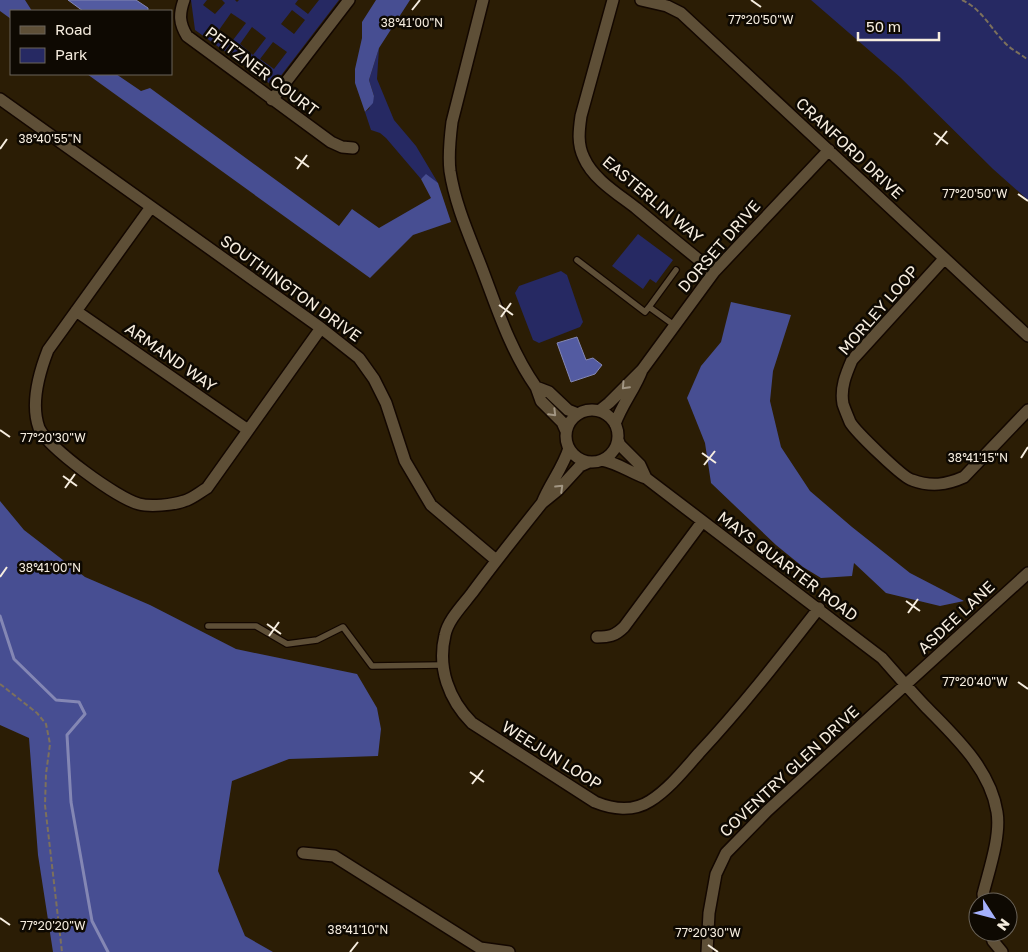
<svg xmlns="http://www.w3.org/2000/svg" width="1028" height="952" font-family="'Golos Text',sans-serif">
<style>
.green{fill:#262963;fill-rule:evenodd}
.forest{fill:#474e92}
.water{fill:#535ba1;stroke:#8487b4}
.lines{fill:none;stroke-linecap:round;stroke-linejoin:round}
.stream{stroke:#8487b4;stroke-width:3}
.lane-casing{stroke:#130700;stroke-width:8}
.street-casing{stroke:#130700;stroke-width:14}
.path{stroke:#7c705c;stroke-width:2;stroke-dasharray:5 2.5;stroke-linecap:butt}
.lane{stroke:#5e4f37;stroke-width:5.5}
.street{stroke:#5e4f37;stroke-width:11}
.oneway{stroke:#a29683}
.ticks{fill:none;stroke:#f6eddf;stroke-width:2}
.labels{text-anchor:middle;stroke-width:5;stroke-linejoin:round;paint-order:stroke}
.street-label{font-size:16px;fill:#f6eddf;stroke:#0e0902}
.ticks-label{font-size:12px;text-anchor:middle;fill:#f6eddf;stroke:#0e0902;stroke-width:5;stroke-linejoin:round;paint-order:stroke}
</style>
<rect width="100%" height="100%" fill="#2b1d05"/>
<!-- green -->
<path class="green" d="M191,0H207L203,5L215,14L225,3L222,0H235L237,2L239,0H298L295,4L308,14L319,0H339L273,86L195,30ZM292,10L305,20L294,34L281,24ZM231,13L246,23L233,40L219,30ZM252,27L266,38L253,55L240,44ZM273,42L287,52L274,69L260,59Z
M811,0H1028V200L993,169L900,77Z
M379,48L377,79L394,120L416,146L438,183L426,177L421,179L386,138L380,133L371,130L365,112L369,109L374,96L369,80Z
M638,234L673,260L656,283L650,279L643,289L612,266Z
M561,271L567,275L583,322L580,327L539,343L533,340L515,293L519,286Z"/>
<!-- forest -->
<path class="forest" d="M0,0H25L32,11H11V19L0,11Z
M376,0H410L379,48L369,80L374,96L373,103L365,112L355,83V69L362,38V22Z
M87,74H116L141,91L150,88L339,226L352,209L379,228L431,198L421,179L426,174L438,183L451,222L413,235L370,278Z
M731,302L791,315L773,371L770,401L781,447L810,491L852,527L910,573L964,601L940,606L886,593L854,563L852,576L821,578L803,567L776,545L711,483L705,443L687,398L701,366L721,342Z
M0,501L24,530L85,577L150,605L236,649L357,674L377,708L381,729L378,756L289,759L232,781L218,871L245,936L273,952H53L38,855L29,738L0,725Z"/>
<!-- water -->
<path class="water" d="M68,0H136L148,8V11H83Z
M577,337L586,360L593,358L602,365L595,374L571,382L557,343Z"/>
<g class="lines">
<!-- stream -->
<path class="stream" d="M0,616L14,659L56,700L79,702L85,714L67,735L71,802L92,921L108,952"/>
<defs>
<path id="lane" d="M577,260L645,312L649,307L674,325
M649,307L676,270
M208,626H256L287,644L317,640L343,627L372,666L442,665"/>
<path id="street" d="M184,0C179,14 179,23 187,36L331,142L342,147L353,148
M483,0L452,122C450,138 448,155 450,171C455,204 469,235 481,266C497,308 510,350 536,387
M613,0L581,116C579,130 577,144 584,158C593,179 618,194 636,208C662,230 688,251 714,272
M641,0L667,6L681,13L1028,336
M0,99L321,328L359,358L374,379L386,403L405,461L431,505L496,560
M272,100L349,0
M151,207L48,350C39,373 30,403 39,428C48,448 117,498 139,504C150,507 173,505 184,501C192,499 200,492 207,488L321,328
M944,259L852,360C846,374 840,388 843,404C845,410 848,417 850,422C855,431 903,478 912,480C931,487 946,485 964,477L1028,410
M76,311L248,430
M642,370L714,272L829,150
M566 436a26 26 0 1 1 52 0a26 26 0 1 1-52 0Z
M599,411L609,403L642,370C635,389 622,404 615,424
M566,431L562,422L541,401L536,387L549,392L568,410L578,414
M569,448C563,468 550,483 542,503L558,490L580,466L589,462
M602,460C618,463 631,473 646,478L640,465L620,445L618,440
M646,478L882,658C896,674 910,690 925,706C954,736 990,768 997,812C1001,836 989,870 983,894L984,902
M542,503C518,533 494,563 472,593C462,606 448,620 445,635C437,668 449,700 472,723L595,802C612,809 633,812 650,801C669,789 684,770 699,753C742,707 780,658 819,608
M597,637C609,637 615,636 624,627L702,522
M303,853L334,856L480,948L509,952
M990,932L993,941L1002,952
M707,952L709,913L716,874L726,853L767,811L1028,573"/>
</defs>
<!-- lane casing -->
<use href="#lane" class="lane-casing"/>
<!-- street casing -->
<use href="#street" class="street-casing"/>
<!-- path -->
<path class="path" d="M962,0C982,9 991,29 1006,44C1012,50 1021,54 1028,60
M0,684L37,713L46,724L50,744L46,774L45,805L62,952"/>
<!-- lane -->
<use href="#lane" class="lane"/>
<!-- street -->
<use href="#street" class="street"/>
</g>
<!-- one-way arrows -->
<defs><path id="oneway-chevron" d="M-2-3.5L2.5 0L-2 3.5" fill="none" stroke-width="1.6" stroke-linecap="round" stroke-linejoin="round" transform="scale(1.25)"/></defs>
<g class="oneway">
<use href="#oneway-chevron" transform="translate(625 386) rotate(133)"/>
<use href="#oneway-chevron" transform="translate(553 413) rotate(45)"/>
<use href="#oneway-chevron" transform="translate(560 488) rotate(-44)"/>
</g>
<!-- ticks -->
<path class="ticks" d="M751,0L761,7M412,10L420,0M934,133L948,144M936,145L947,131M0,149L7,139M295,157L309,167M297,169L307,155M1018,194L1028,201M499,305L513,315M501,317L511,303M0,430L10,437M702,453L716,463M1021,458L1028,447M704,465L715,451M63,476L77,486M65,488L75,474M0,577L7,567M906,601L920,611M908,613L918,599M267,624L281,634M269,636L279,622M1018,682L1028,689M470,772L484,782M472,784L483,770M0,918L10,925M708,945L718,952M350,952L358,942"/>
<g class="labels">
<!-- street labels -->
<g class="street-label">
<text transform="translate(262 71) rotate(37)" y="6">PFITZNER COURT</text>
<text transform="translate(850 148) rotate(43)" y="6">CRANFORD DRIVE</text>
<text transform="translate(653 199) rotate(40)" y="6">EASTERLIN WAY</text>
<text transform="translate(719 246) rotate(-49)" y="6">DORSET DRIVE</text>
<text transform="translate(291 288) rotate(36)" y="6">SOUTHINGTON DRIVE</text>
<text transform="translate(878 310) rotate(-49)" y="6">MORLEY LOOP</text>
<text transform="translate(171 357) rotate(35)" y="6">ARMAND WAY</text>
<text transform="translate(788 566) rotate(37)" y="6">MAYS QUARTER ROAD</text>
<text transform="translate(956 617) rotate(-43)" y="6">ASDEE LANE</text>
<text transform="translate(552 755) rotate(32)" y="6">WEEJUN LOOP</text>
<text transform="translate(789 771) rotate(-43)" y="6">COVENTRY GLEN DRIVE</text>
</g>
</g>
<g class="ticks-label">
<text x="761" y="24">77°20'50"W</text>
<text x="412" y="27">38°41'00"N</text>
<text x="50" y="143">38°40'55"N</text>
<text x="975" y="198">77°20'50"W</text>
<text x="53" y="442">77°20'30"W</text>
<text x="978" y="462">38°41'15"N</text>
<text x="50" y="572">38°41'00"N</text>
<text x="975" y="686">77°20'40"W</text>
<text x="53" y="930">77°20'20"W</text>
<text x="358" y="934">38°41'10"N</text>
<text x="708" y="937">77°20'30"W</text>
</g>
<!-- legend -->
<rect x="10" y="10" width="162" height="65" fill="#0e0902" stroke="#6b645a"/>
<rect x="20" y="26" width="25" height="8" fill="#5e4f37" stroke="#6b645a"/>
<text x="55" y="35" font-size="15" fill="#f6eddf">Road</text>
<rect x="20" y="48" width="25" height="15" fill="#262963" stroke="#6b645a"/>
<text x="55" y="60" font-size="15" fill="#f6eddf">Park</text>
<!-- north arrow -->
<g transform="translate(993 917) rotate(126)"><circle r="24" fill="#0e0902" stroke="#6b645a"/>
<path d="M0-4L9 19L0 12L-9 19Z" fill="#a5b1fc"/>
<text y="-8" font-size="14" font-weight="bold" text-anchor="middle" fill="#f6eddf">N</text>
</g>
<!-- scale -->
<path d="M858 32v8h81v-8" fill="none" stroke="#f6eddf" stroke-width="2.5"/>
<text x="866" y="32" font-size="15" fill="#f6eddf" stroke="#0e0902" stroke-width="4" paint-order="stroke">50 m</text>
</svg>
